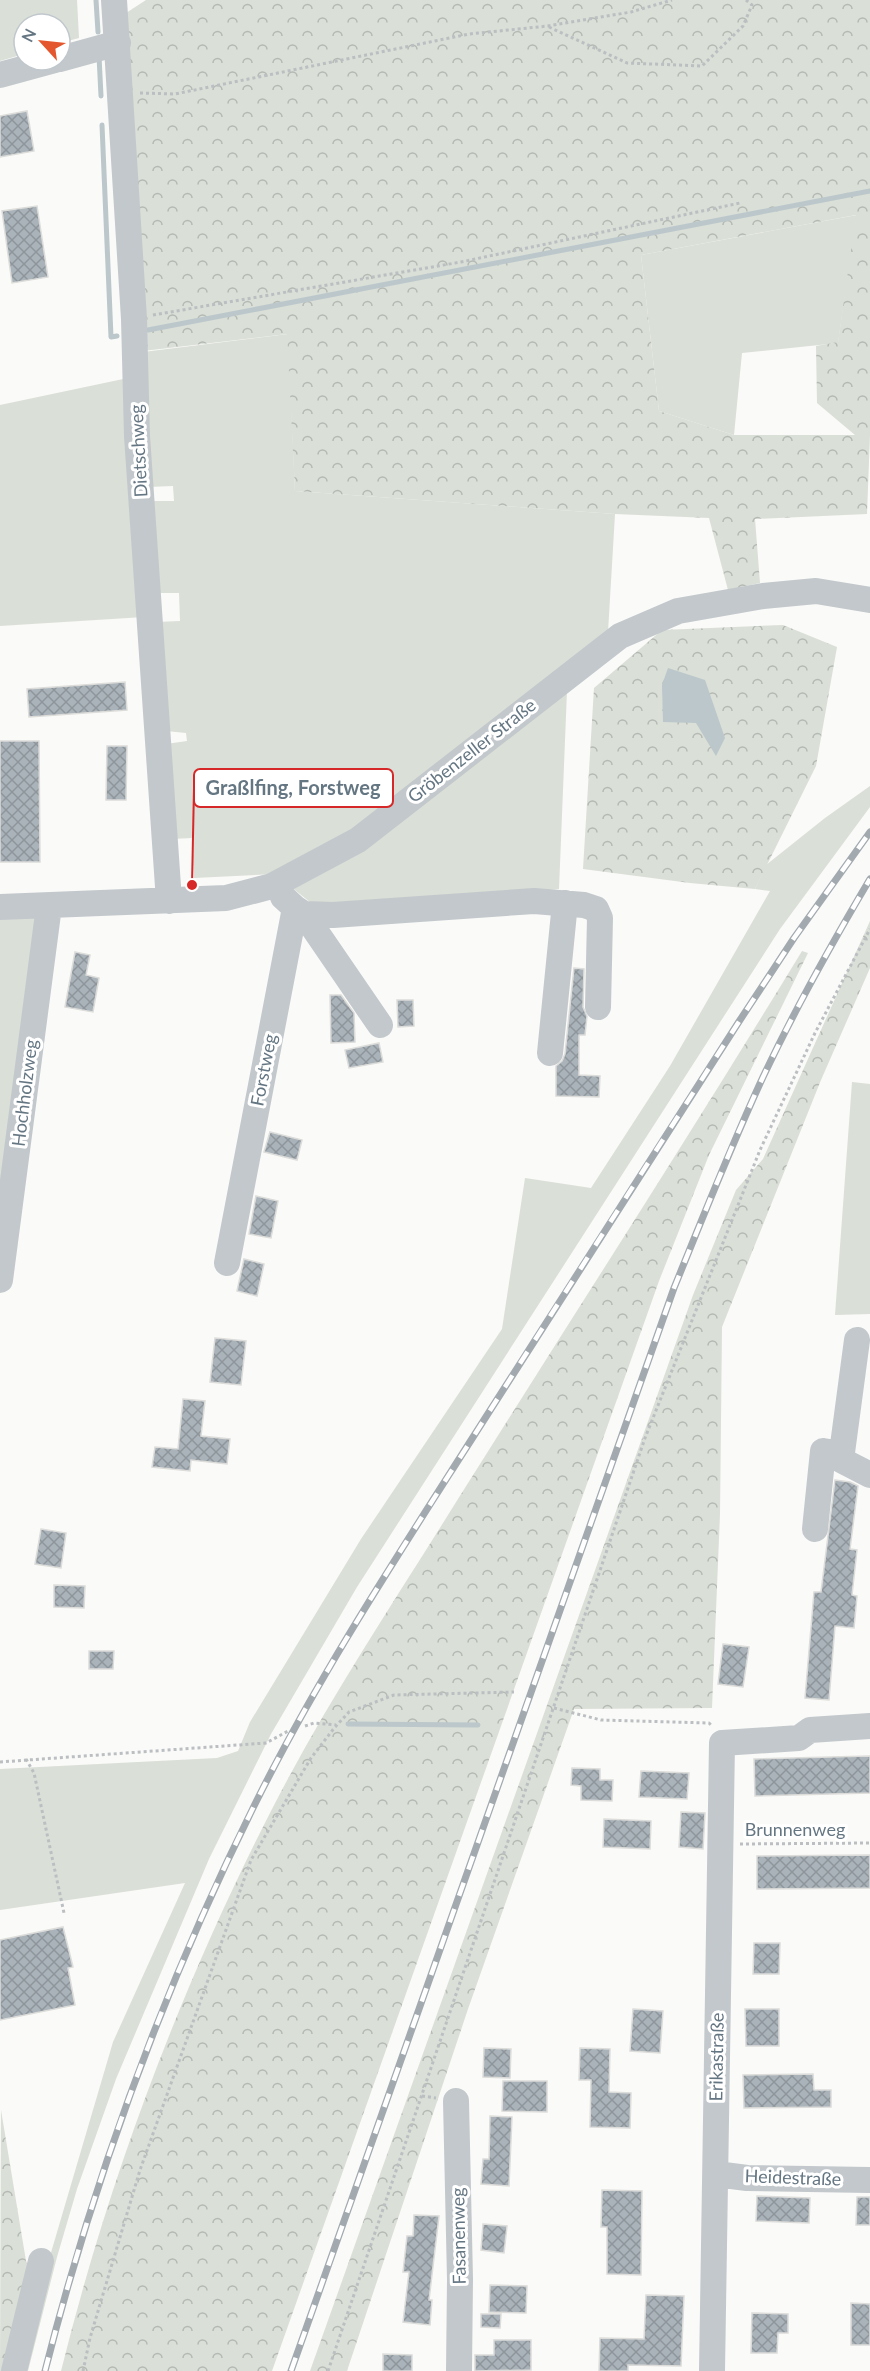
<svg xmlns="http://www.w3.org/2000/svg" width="870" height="2371" font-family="Lato,sans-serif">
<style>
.green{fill:#dadfd7}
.forest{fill:url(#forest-crowns);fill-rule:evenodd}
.water{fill:#bbc7cb}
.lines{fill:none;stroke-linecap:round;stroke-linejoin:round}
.stream{stroke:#bbc7cb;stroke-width:5}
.building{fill:url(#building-cross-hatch);stroke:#dcdcda;stroke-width:1.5}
.path{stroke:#bbbfc2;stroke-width:3;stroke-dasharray:3 3;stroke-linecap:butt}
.minor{stroke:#c3c8cc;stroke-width:26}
.rail-casing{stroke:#a2aab0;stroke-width:7}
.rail{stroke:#fff;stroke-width:4.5;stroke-dasharray:14;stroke-linecap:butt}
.labels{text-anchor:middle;stroke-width:6;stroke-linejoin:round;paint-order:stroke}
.street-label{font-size:18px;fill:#657683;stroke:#fff}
.leader{fill:none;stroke:#d62828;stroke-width:2}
.callout-dot{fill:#d62828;stroke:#fff;stroke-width:2}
.callout{fill:#fff;stroke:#d62828;stroke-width:2}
.callout-label{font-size:20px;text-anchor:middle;font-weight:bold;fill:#657683}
</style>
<defs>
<pattern id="forest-crowns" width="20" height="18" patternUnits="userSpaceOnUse" patternTransform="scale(1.5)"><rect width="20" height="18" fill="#dadfd7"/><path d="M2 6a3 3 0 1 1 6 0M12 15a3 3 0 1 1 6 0" fill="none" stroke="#b4b9b4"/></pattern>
<pattern id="building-cross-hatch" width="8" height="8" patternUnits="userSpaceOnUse" patternTransform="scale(1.5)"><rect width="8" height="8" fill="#aab3b9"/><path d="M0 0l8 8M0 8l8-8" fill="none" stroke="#8e969c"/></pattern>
</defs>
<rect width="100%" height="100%" fill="#fafaf8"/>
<!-- green -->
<path class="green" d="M0,0H77L79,38L60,43V24H24V54L0,61Z
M857,215L838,343L742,353L734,435L659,411L641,255Z
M288,334L295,491L615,514L608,632L568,666L559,889L321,911L275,874L194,878L192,838L172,839L166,744L187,741L186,733L166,731L157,622L180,621L179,593H156L150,501H174L173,486L148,487L143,352Z
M128,378L144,617L0,626V405Z
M870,786V807L780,929L357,1587L271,1734L209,1859L116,2079L77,2189L57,2257L28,2371H22L50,2256L113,2042L185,1883L0,1910V1769L217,1758L238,1751L250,1722L361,1539L502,1329L525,1178L591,1188L670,1066L770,891L755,889L766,865L825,818Z
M0,918H34L39,926L0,1218Z
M852,1082L870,1084V1314L835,1315Z"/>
<!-- forest -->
<path class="forest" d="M146,0H870V435L867,514L755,519L760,583L728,590L709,518L615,514L295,491L287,334L143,351L123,15ZM856,215L838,342L816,346L817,403L855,435H734L659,411L641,255Z
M783,625L837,647L816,766L755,889L690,883L583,869L594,688L662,630Z
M870,921V968L821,1080L722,1327L720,1514L712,1708L574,1709L468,2009L347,2371H310L693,1295L736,1190L763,1159Z
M802,951L808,953L709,1155L659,1281L272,2371H61C109,2178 180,1989 271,1811C326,1703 394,1602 458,1499C573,1316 690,1135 802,951Z
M1,2110L26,2261L32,2282L9,2371H0Z"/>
<!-- water -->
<path class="water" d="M668,668L705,680L725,738L716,756L696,723L663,722L662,685Z"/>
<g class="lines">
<!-- stream -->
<path class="stream" d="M96,0L98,32
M99,56L101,96
M102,125L111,337L117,336
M148,330L870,191
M348,1724L478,1725"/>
</g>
<!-- building -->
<path class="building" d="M27,111L34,151L0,157V116Z
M37,206L48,277L12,283L2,211Z
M125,682L127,710L29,717L27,689Z
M0,741H39L40,862H0Z
M107,746H127L126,800H106Z
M75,952L90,955L86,975L99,978L93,1012L65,1007Z
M574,968L584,969L583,1007L587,1016L585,1035H579V1075L600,1076L599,1097L556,1096V1066L562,1061L565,1054Z
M330,995H341L354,1013L355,1042L331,1043Z
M397,1000H413L414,1026L398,1027Z
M379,1043L383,1062L349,1068L345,1050Z
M270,1132L302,1140L297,1160L264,1152Z
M256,1196L278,1201L271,1238L249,1234Z
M244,1259L264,1264L257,1296L237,1291Z
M215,1338L246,1341L241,1385L210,1382Z
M183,1399L205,1401L201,1436L230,1439L227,1464L191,1460L190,1471L152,1467L155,1447L178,1449Z
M835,1480L850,1482L858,1486L850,1549L857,1550L852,1595L857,1596L854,1628L835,1626L829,1700L805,1698L814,1592H821Z
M41,1529L66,1533L61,1568L35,1564Z
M54,1585L85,1586L84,1608L54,1607Z
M723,1644L749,1647L743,1687L718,1684Z
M89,1651H114L113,1669H89Z
M870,1756V1793L755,1796L754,1759Z
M572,1768L600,1769V1780H613L612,1801L581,1800V1786L571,1785Z
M641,1771L689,1773L687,1799L639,1797Z
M681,1812L705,1813L703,1849L679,1847Z
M604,1819L651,1821L650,1849L603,1847Z
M870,1855V1888L757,1889V1856Z
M63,1927L73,1967L68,1968L75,2005L0,2020V1940Z
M754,1943H780L779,1974H753Z
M633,2009L663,2011L660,2053L630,2051Z
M745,2009H779V2046H746Z
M484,2048L511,2049L510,2078L483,2077Z
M580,2048L610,2049L609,2092L631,2093L630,2128L590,2127L591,2080H579Z
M813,2074L814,2090H831V2107L744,2108L743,2075Z
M503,2081H547V2112L502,2111Z
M490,2116L512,2117L509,2186L481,2184L483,2159H489Z
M602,2190L642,2191L641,2275L607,2274V2227H601Z
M757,2196L810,2198L809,2223L756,2221Z
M857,2197H870V2225H856Z
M414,2215L439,2216L429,2300H432L430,2325L403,2322L409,2272H403L407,2236H413Z
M483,2224L507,2226L504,2253L481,2250Z
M490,2285L527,2286L526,2313L489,2312Z
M646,2295L684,2296L681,2366L628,2365V2371H599L600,2338L644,2339Z
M851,2303L870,2304V2345H851Z
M752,2313L788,2314V2333H778L777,2353H751Z
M481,2314H501L500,2328L481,2327Z
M494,2340H531V2370L475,2371V2355H494Z
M383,2354L412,2355V2371H383Z"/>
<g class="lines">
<!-- path -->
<path class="path" d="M549,27L627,63L702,66L743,26L752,5L746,0
M140,93L175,94L469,34L548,26L631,12L672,0
M153,315L461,262L740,203
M554,1708L601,1720L709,1723L711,1725
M305,1726L314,1723L336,1725
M26,1759L34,1773L64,1913
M0,1762L266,1743L290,1730
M740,1844L870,1843
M422,2096L436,2098
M83,2371L90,2338L140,2170L251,1860L311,1758L335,1727L349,1712L394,1695L514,1692
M328,2371L645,1438L760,1150L815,1033L870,929"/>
<!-- minor -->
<path class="minor" d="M114,0L134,319L137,436L169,901
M60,59L118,43
M0,75L55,60
M0,907L226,898L272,886L358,840L620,636L678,611L763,596L816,591L870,600
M295,908L304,914L333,915L534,901L584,905L596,909L600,918L598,1007
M304,914L380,1025
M550,1053L565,903
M227,1263L295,908L283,897
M0,1280L49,906
M857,1340L841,1460L870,1475
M815,1529L823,1451L842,1454
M456,2101L460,2279L459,2371
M716,2174L747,2178L870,2180
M14,2371L41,2261
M712,2371L722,1743L799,1738L810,1730L870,1726"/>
<defs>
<path id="rail" d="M45,2371C95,2174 165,1985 255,1804C319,1675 398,1555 475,1434C563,1296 651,1158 740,1020L794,938L870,832
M291,2371L674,1288C703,1217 731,1146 763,1077C795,1009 832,943 870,879"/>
</defs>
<!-- rail casing -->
<use href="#rail" class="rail-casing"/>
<!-- rail -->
<use href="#rail" class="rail"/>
</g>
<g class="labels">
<!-- street labels -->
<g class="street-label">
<text transform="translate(139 451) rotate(-93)" y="6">Dietschweg</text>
<text transform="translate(472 751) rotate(-38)" y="6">Gröbenzeller Straße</text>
<text transform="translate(264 1070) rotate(-79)" y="6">Forstweg</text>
<text transform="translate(25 1093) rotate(-83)" y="6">Hochholzweg</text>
<text x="795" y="1836">Brunnenweg</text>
<text transform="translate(717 2057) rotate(-89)" y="6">Erikastraße</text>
<text transform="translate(793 2178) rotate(2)" y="6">Heidestraße</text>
<text transform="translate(459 2236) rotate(-91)" y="6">Fasanenweg</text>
</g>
</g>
<!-- callouts -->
<path class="leader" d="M192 885L194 788"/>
<circle class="callout-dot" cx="192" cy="885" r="6"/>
<rect class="callout" x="194" y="769" width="199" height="38" rx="6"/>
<g class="callout-label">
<text x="293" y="795">Graßlfing, Forstweg</text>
</g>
<!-- north arrow -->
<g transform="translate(42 42) rotate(297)"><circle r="28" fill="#ffffff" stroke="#c1c8cd" stroke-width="1.5"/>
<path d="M0-4.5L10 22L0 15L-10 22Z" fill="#e4572e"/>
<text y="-9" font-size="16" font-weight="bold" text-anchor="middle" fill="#657683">N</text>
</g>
</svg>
